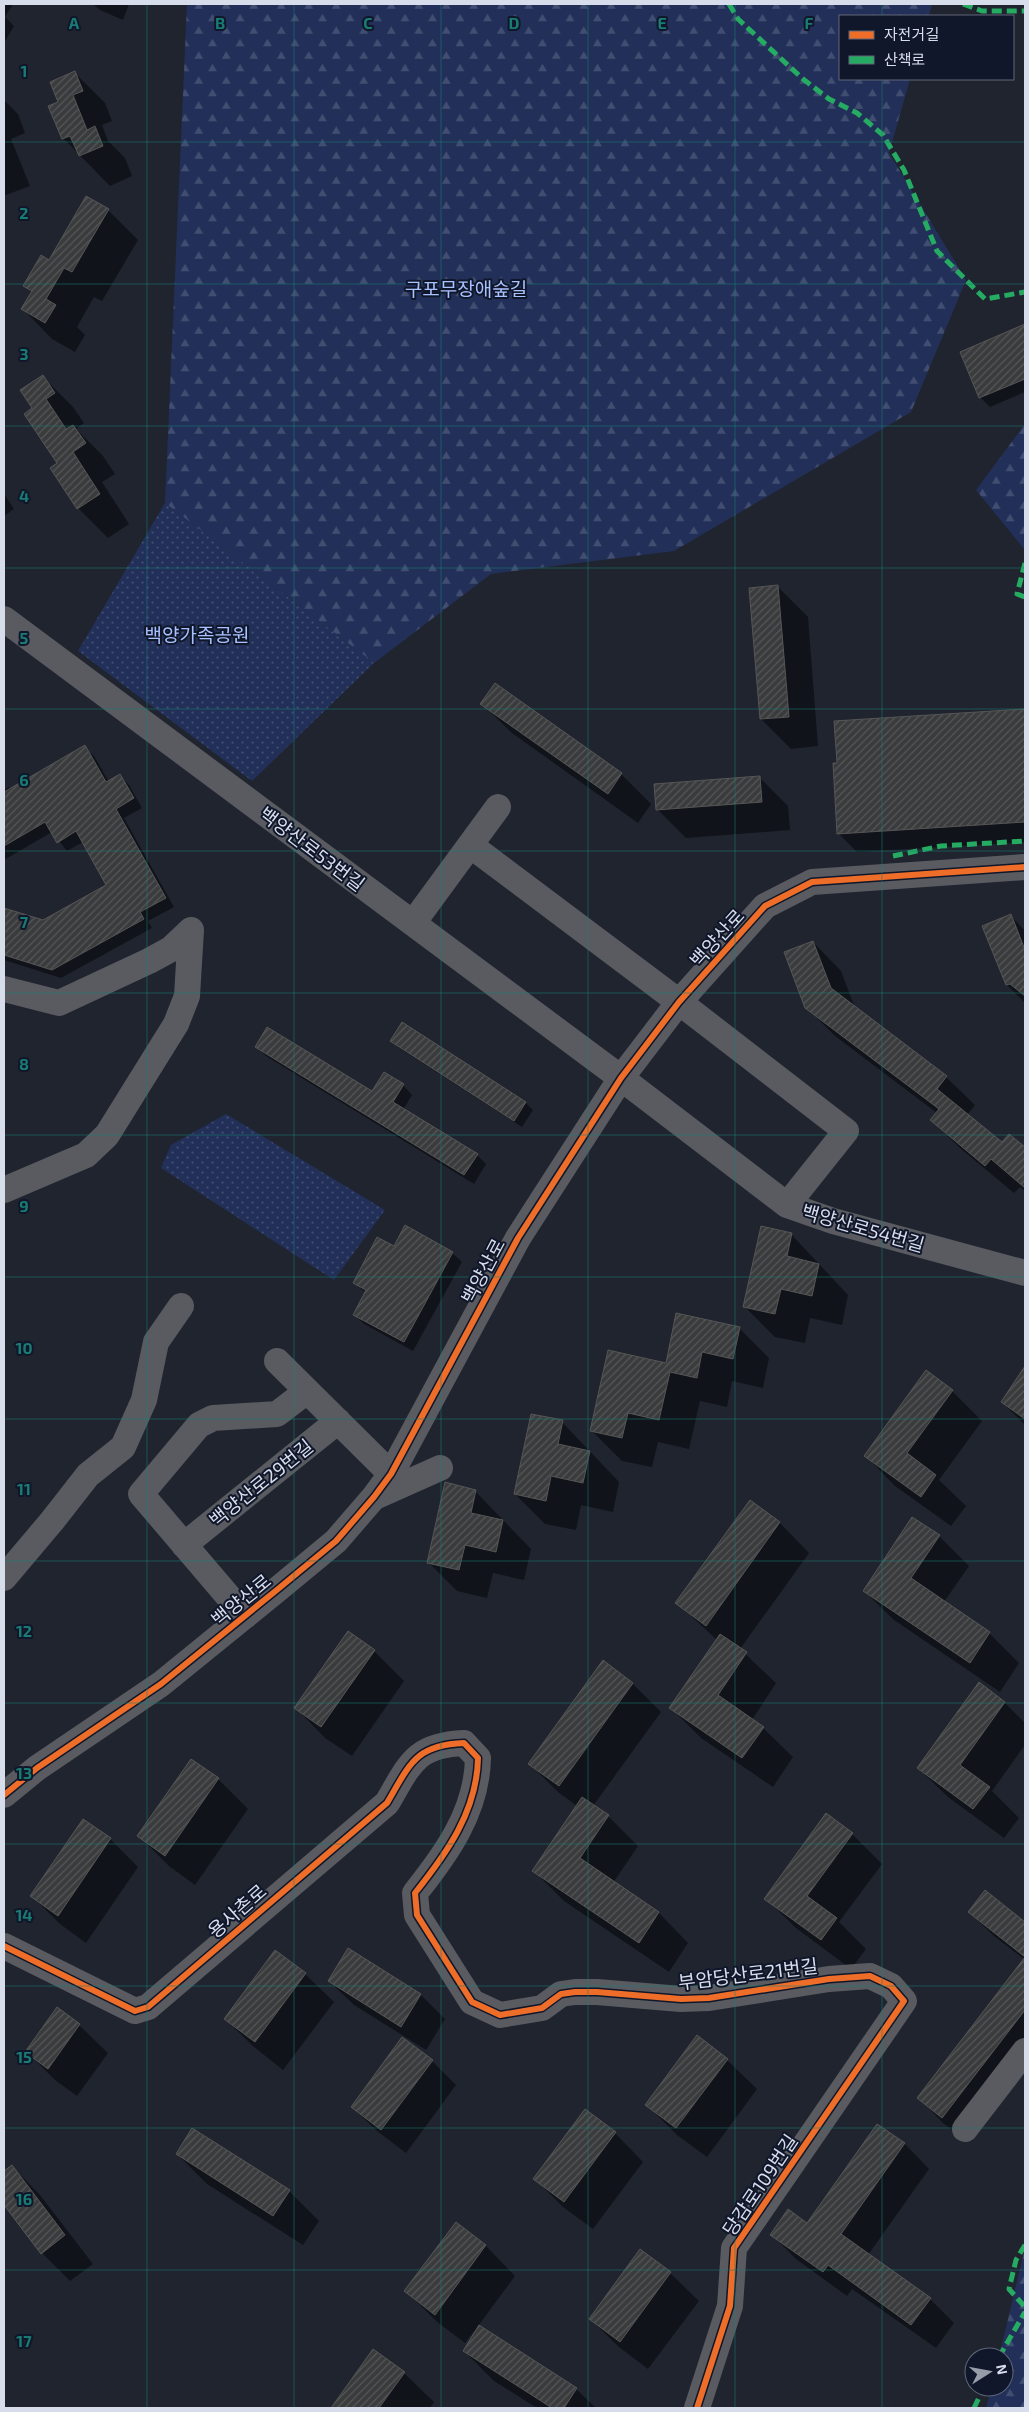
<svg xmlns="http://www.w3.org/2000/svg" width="1029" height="2412" font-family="'Exo 2','Noto Sans KR',sans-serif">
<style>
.forest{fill:url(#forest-firs)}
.park{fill:url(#park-dots)}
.shadow{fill:#0007}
.building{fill:url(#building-hatch);stroke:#575656}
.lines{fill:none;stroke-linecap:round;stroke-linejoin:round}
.minor{stroke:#595b61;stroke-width:26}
.quiet{stroke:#26ab63;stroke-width:5;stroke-dasharray:10 5;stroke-linecap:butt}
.cycleway-casing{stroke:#10172a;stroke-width:9}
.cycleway{stroke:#ee6e29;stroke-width:6}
.grid{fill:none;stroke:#197b74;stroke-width:1;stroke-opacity:0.55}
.labels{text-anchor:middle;stroke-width:4;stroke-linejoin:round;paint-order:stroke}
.park-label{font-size:19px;fill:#a7c0ff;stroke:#10172a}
.street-label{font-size:19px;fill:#d7ddeb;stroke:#10172a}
.grid-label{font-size:16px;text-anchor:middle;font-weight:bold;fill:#197b74;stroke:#10172a;stroke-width:4;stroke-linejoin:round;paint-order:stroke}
</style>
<defs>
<pattern id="forest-firs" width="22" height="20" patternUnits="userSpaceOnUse" patternTransform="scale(1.25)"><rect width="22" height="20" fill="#223059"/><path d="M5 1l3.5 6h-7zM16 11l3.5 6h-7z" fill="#414e71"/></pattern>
<pattern id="park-dots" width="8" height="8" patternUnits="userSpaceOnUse" patternTransform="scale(1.25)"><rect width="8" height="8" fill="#223059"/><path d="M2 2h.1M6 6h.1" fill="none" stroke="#414e71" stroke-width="1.8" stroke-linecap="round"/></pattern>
<pattern id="building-hatch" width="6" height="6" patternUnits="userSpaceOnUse" patternTransform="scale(1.25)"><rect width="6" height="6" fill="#3a3b3c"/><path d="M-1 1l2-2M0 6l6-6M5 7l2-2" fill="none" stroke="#565758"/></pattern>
</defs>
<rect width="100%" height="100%" fill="#1f242f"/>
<!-- forest -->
<path class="forest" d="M187,4H932L929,16H840V79H910L889,153L966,280L911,412L674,551L491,574L374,663L165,503Z
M1025,424V550L976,490Z
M1025,2248V2408H986L992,2387H1004V2357H999Z"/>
<!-- park -->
<path class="park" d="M165,503L374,663L252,781L78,651Z
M226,1114L385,1210L334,1280L161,1168L171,1145Z"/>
<!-- shadow -->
<path class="shadow" d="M4,4H13L5,17L14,26L4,43Z
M93,4H129L123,20L100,10Z
M75,73L105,103L112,121L102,125L108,141L125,158L132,176L110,186L63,138L59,102Z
M4,100L18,114L25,133L11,139L30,186L6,195L4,193Z
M108,210L138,240L102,301L94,297L77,327L85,335L75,352L52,339L23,309L32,293L25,285Z
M1025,326V392L990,407L980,397L962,352Z
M43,377L73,407L84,423L76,429L103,456L115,474L102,482L129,524L108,538L78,508L51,468L58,463L34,409Z
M4,494L14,509L4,516Z
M778,587L808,617L818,746L791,749L761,719Z
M482,704L621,774L651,804L638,823L512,733Z
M1025,709V842L857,852L838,833L835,722Z
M84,747L94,756L109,782L120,776L129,785L142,808L124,818L174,907L148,921L152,928L61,978L4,960V910L43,921L108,886L83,842L67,851L52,832L4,860V790L9,787L11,789Z
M760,778L788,806L790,830L686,838L657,809Z
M1011,916L1025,931V1003L1007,985Z
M813,942L841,971L855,1008L946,1077L975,1105L967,1115L1002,1144L1009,1135L1025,1149V1191L1020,1187L1014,1193L960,1148L931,1120L937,1113L835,1036L806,1007Z
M403,1024L526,1103L533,1110L522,1127L399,1048L392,1040Z
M256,1046L373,1093L403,1085L412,1095L403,1110L477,1155L486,1164L474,1184L266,1056Z
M791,1234L848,1295L842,1325L810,1318L805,1343L775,1337L745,1307Z
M394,1247L452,1253L462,1262L413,1351L364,1324L354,1314L366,1293L354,1282Z
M739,1328L769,1358L763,1388L732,1381L727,1407L700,1401L689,1449L658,1442L652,1467L622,1461L592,1431L667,1364Z
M1022,1373L1025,1375V1425L1002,1402Z
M952,1391L982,1421L939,1480L966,1506L951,1526L895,1486L866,1456Z
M562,1422L619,1482L613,1512L581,1505L576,1530L545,1524L515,1494Z
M475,1491L531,1549L524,1580L493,1573L487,1598L457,1591L429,1563Z
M750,1502L780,1523L809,1553L740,1649L776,1683L752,1720L763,1728L793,1757L773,1787L701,1738L671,1708L717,1640L677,1603Z
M939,1536L969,1566L944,1602L989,1633L1019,1663L1000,1692L894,1620L864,1591Z
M348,1632L374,1651L404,1681L352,1756L325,1738L296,1708Z
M632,1683L661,1712L593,1806L608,1816L638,1846L613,1883L659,1913L688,1943L669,1972L564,1901L534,1871L577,1806L558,1792L530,1764Z
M979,1684L1005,1703L1025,1723V1745L992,1791L1019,1818L1004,1838L948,1797L918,1768Z
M218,1779L248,1809L195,1885L169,1866L139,1836Z
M852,1834L882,1864L839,1922L866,1949L851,1969L796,1928L766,1899Z
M110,1839L138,1867L86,1943L60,1924L32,1896Z
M985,1892L1025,1923V2066L967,2141L943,2123L919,2098L1025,1960L994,1936L969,1912Z
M348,1950L421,1995L445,2019L426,2050L354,2005L329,1981Z
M305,1974L334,2002L283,2070L254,2047L225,2019Z
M79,2025L108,2053L77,2096L55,2080L27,2052Z
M727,2060L757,2089L707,2157L677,2135L647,2105Z
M432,2061L456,2085L406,2153L377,2131L352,2107Z
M878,2125L905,2144L929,2169L868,2255L930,2299L954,2323L936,2348L852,2289L847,2296L796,2259L772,2235L807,2225Z
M615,2133L643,2162L593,2229L563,2207L535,2179Z
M177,2154L289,2191L319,2221L303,2245L207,2184Z
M12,2166L40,2195L93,2264L70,2281L42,2253L4,2203V2173Z
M456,2224L486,2246L515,2276L478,2326L576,2389L596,2408H537L494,2381L464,2351L476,2332L474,2331L465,2343L436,2321L406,2291Z
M641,2251L670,2273L699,2301L648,2369L619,2347L590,2319Z
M374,2351L404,2373L434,2402L430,2408H333Z"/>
<!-- building -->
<path class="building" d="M75,71L83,91L73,95L87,130L95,126L103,146L79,156L70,136L62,139L48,106L58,102L50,82Z
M86,196L109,209L72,272L64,268L46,299L56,305L45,323L21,309L32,291L23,286L41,255L49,260Z
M1025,324V379L979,398L960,352Z
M43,375L55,393L46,399L66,429L73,425L86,443L73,452L100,494L77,509L50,468L57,463L24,414L32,408L20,390Z
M778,585L789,717L760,719L749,588Z
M495,683L622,773L608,794L480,704Z
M1025,709V822L837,834L833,763H837L834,721Z
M85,745L106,782L120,774L134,798L116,809L166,898L140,912L144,919L52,970L4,955V908L43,920L106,885L76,831L57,843L45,822L4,846V792Z
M760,776L762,802L656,810L654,784Z
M1011,914L1025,950V996L1010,984L1006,985L982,926Z
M813,941L831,988L947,1076L937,1089L1002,1142L1009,1134L1025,1147V1188L991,1159L985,1166L930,1120L939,1109L805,1008L784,952Z
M402,1022L526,1102L514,1121L390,1041Z
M267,1027L372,1091L384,1072L404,1084L393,1102L478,1154L464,1175L255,1047Z
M405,1225L453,1252L404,1342L353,1315L366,1290L353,1283L377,1237L394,1246Z
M761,1226L792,1233L787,1256L819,1264L812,1296L781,1289L775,1314L743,1307Z
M676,1313L740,1327L733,1359L702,1352L697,1378L670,1372L659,1420L628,1413L622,1438L590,1431L608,1350L666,1363Z
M1025,1366V1419L1001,1402Z
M926,1370L953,1390L907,1453L936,1475L921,1497L864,1456Z
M531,1414L563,1420L558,1444L590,1451L583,1483L551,1476L546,1501L514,1494Z
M445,1482L476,1490L471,1513L503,1520L496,1552L465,1545L459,1570L427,1563Z
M750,1500L780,1522L706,1626L675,1603Z
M912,1517L940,1535L911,1578L990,1632L970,1663L863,1591Z
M348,1631L375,1650L321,1727L294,1708Z
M720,1634L747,1652L718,1695L764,1727L742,1758L669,1708Z
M603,1660L633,1683L559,1786L528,1764Z
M979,1682L1005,1702L960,1765L990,1787L973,1809L917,1768Z
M191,1759L219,1778L165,1856L137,1836Z
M582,1797L609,1815L580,1858L659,1912L639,1943L532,1871Z
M826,1813L853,1833L807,1896L837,1918L821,1940L764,1899Z
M83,1819L111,1838L58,1916L30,1896Z
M985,1890L1025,1922V1957L968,1912Z
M348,1948L421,1994L401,2027L328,1981Z
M275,1950L306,1973L255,2042L224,2019Z
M1025,1957V2010L942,2118L917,2098Z
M57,2007L80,2024L48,2069L25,2052Z
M697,2035L728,2059L676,2128L645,2105Z
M402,2037L433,2060L381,2130L351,2107Z
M585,2109L616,2132L564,2202L533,2179Z
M877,2124L905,2143L841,2234L931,2298L911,2325L828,2265L823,2272L770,2235L788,2209L807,2223Z
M192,2128L290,2190L273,2216L176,2154Z
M12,2165L65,2235L41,2254L4,2205V2171Z
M456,2222L486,2245L435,2315L404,2291Z
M640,2249L671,2272L620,2342L589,2319Z
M479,2325L577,2388L564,2408H552L463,2351Z
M373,2349L405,2372L379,2408H331Z"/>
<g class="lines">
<!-- minor -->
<path class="minor" d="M4,619L621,1078L787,1205L833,1221L1025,1273
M470,845L679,1002L846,1131L787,1205
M413,923L498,807
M4,989L59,1003L149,961L171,949L191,930L187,996L176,1024L107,1135L86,1155L4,1190
M277,1361L391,1474
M375,1497L440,1468
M184,1545L338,1421
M4,1578L52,1521L88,1475L123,1447L144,1400L156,1342L181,1306
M245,1616L141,1494L199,1425L213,1418L277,1414L307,1391
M4,1795L37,1768L161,1684L278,1589L336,1541L374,1497L391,1474L518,1238L621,1078L679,1002L765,906L812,882L1025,867
M4,1946L135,2011L148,2007L387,1803C410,1764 415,1745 464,1743L478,1758C477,1811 447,1853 415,1893L417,1915L472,2002L500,2015L542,2008L561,1994L575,1992H597L681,1999L709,1998L829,1979L870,1976L891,1986L904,2001L734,2248L730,2306L697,2408
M965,2129L1025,2051"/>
<!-- quiet -->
<path class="quiet" d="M729,4L738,19L803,79L829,99L857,113L883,135L904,170L937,251L985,299L1025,292
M963,4L982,11H1025
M1025,563L1017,594L1025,597
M893,856L941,846L1025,841
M1025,2245L1016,2260L1009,2289L1025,2307
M999,2357L1025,2312
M974,2408L984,2387"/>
<defs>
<path id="cycleway" d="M4,1795L37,1768L161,1684L278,1589L336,1541L374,1497L391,1474L518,1238L621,1078L679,1002L765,906L812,882L1025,867
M4,1946L135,2011L148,2007L387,1803C410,1764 415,1745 464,1743L478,1758C477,1811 447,1853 415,1893L417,1915L472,2002L500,2015L542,2008L561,1994L575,1992H597L681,1999L709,1998L829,1979L870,1976L891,1986L904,2001L734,2248L730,2306L697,2408"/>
</defs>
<!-- cycleway casing -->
<use href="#cycleway" class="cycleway-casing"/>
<!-- cycleway -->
<use href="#cycleway" class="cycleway"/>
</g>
<!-- grid -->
<path class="grid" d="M147,4V2408M294,4V2408M441,4V2408M588,4V2408M735,4V2408M882,4V16M882,79V2408M4,142H1025M4,284H1025M4,426H1025M4,568H1025M4,709H1025M4,851H1025M4,993H1025M4,1135H1025M4,1277H1025M4,1419H1025M4,1561H1025M4,1703H1025M4,1844H1025M4,1986H1025M4,2128H1025M4,2270H1025"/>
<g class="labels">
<!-- park labels -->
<g class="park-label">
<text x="466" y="296">구포무장애숲길</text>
<text x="197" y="642">백양가족공원</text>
</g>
<!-- street labels -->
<g class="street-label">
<text transform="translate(312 849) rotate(37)" y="7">백양산로53번길</text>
<text transform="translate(717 938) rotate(-48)" y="7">백양산로</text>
<text transform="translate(863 1228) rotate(16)" y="7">백양산로54번길</text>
<text transform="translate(483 1271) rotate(-62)" y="7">백양산로</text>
<text transform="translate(261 1483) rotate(-39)" y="7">백양산로29번길</text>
<text transform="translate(241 1600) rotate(-39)" y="7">백양산로</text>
<text transform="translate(237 1911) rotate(-41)" y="7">용사촌로</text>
<text transform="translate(748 1974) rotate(-7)" y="7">부암당산로21번길</text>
<text transform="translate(760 2185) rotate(-56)" y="7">당감로109번길</text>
</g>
</g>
<g class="grid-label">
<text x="74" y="29">A</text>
<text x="220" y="29">B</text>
<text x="368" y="29">C</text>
<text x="514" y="29">D</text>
<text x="662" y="29">E</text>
<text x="809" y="29">F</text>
<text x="24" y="77">1</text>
<text x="24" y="219">2</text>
<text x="24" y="360">3</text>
<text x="24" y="502">4</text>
<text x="24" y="644">5</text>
<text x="24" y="786">6</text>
<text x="24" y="928">7</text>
<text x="24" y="1070">8</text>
<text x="24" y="1212">9</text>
<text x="24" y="1354">10</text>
<text x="24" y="1495">11</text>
<text x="24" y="1637">12</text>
<text x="24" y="1779">13</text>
<text x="24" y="1921">14</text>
<text x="24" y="2063">15</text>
<text x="24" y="2205">16</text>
<text x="24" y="2347">17</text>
</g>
<!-- border -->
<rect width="1029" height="2412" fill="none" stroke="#d7ddeb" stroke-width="10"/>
<!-- legend -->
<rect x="839" y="15" width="175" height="65" fill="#10172a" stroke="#606677"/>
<rect x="849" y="31" width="25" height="8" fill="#ee6e29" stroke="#606677"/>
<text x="884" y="40" font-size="15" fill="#d7ddeb">자전거길</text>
<rect x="849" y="56" width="25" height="8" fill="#26ab63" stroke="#606677"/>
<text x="884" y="65" font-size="15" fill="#d7ddeb">산책로</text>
<!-- north arrow -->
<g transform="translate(989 2372) rotate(79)"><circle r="24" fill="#10172a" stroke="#606677"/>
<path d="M0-4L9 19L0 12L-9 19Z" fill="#979ca9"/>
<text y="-8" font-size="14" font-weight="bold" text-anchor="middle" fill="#d7ddeb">N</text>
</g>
</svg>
